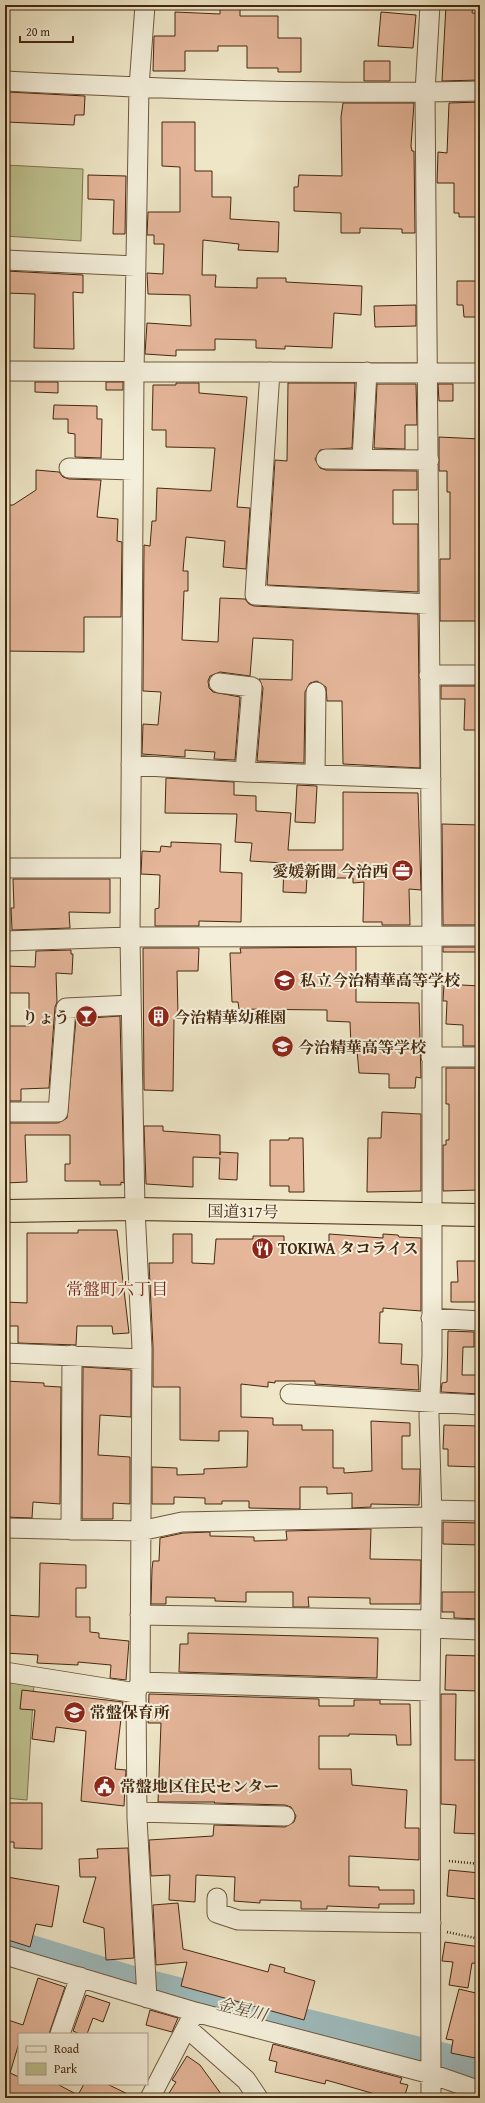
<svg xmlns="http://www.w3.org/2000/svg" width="485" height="2103" font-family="'Gentium Book Plus','Noto Serif JP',serif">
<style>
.green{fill:#bfc391;stroke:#827650}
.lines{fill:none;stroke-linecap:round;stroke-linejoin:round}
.river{stroke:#9fbdc0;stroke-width:32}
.building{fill:#e5b69a;stroke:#45280f}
.minor-casing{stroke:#6f583d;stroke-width:21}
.trunk-casing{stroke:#45280f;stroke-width:24}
.path{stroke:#45280f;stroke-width:2.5;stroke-dasharray:1 2;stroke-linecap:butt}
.minor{stroke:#f4efdb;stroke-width:19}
.trunk{stroke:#eee6c7;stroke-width:22}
.labels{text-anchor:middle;stroke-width:4;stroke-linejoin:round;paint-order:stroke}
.poi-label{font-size:16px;font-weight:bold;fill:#45280f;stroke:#f4efdb;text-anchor:start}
.street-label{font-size:16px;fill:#45280f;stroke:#f4efdb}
.neighbourhood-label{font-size:17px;fill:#7a1f14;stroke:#f4efdb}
.water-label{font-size:17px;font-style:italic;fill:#5c4d3b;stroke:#f4efdb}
</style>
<rect width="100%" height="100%" fill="#eee6c7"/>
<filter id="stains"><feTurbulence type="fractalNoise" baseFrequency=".005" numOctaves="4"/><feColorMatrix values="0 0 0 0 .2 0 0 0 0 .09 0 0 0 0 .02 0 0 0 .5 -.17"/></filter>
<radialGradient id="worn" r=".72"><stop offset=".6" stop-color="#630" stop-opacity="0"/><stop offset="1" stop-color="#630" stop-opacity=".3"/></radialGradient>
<!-- green -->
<path class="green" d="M5,165L83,169L81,241L5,236Z
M5,1680L34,1684L27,1800L5,1798Z"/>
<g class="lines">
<!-- river -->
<path class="river" d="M5,1943L129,1981L480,2068"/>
</g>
<!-- building -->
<path class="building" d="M446,5H473L472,13H480V80L442,81Z
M220,8L240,9V16H278V38H301V72H278V68H247V46H218V51H185V71H153L154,36H175V12L220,14Z
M381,12L416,15L413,48L378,46Z
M364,61H390V81H364Z
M8,92L85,96L84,115H75L74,125L6,122Z
M480,102V217H459V213H454V183H437L438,152L447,153L449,103Z
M343,103H414L411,146L412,151H414L415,233H402V229L360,228V233H341V213L294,211V187H298L299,175L342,176L341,117Z
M162,122H195V171H212V197H231L230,219L279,222L278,252L238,250L239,244L203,240L202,275H216L215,287L257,288V278H286V282L362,286L361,315L334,313L332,348L285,346V349L256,348V340L215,339V350H176V356L145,354L147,323L191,326L190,295L148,294L147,273L163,274L164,244H154V235H147L148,212H180V167L162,166Z
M88,175L126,176L125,234H113L114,200L88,199Z
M6,271L83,275V293L73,292L74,349L34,348L35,294L5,293Z
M457,281H480V317H464L463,305H457Z
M416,305V326L375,327L374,306Z
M35,382H58V393L35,392Z
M106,382H123V390H106Z
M176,383H199V393L247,397L237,507L250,508L246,569L223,567L225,541L186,537L183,571H188V591H184L182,640L218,642L220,598L245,599L249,604L254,606L418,614L420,768L343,764L342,701H327L326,687L317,681L310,683L305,692L304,763L257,761L263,688L259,679L292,680L293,640L253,638L250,676L220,672L210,676L208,681L209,688L213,692L240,697L235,760L214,759L215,752L185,750V757L142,754L143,724L158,725L161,692L143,691L144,545L150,546L152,521H156L157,488L211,491L215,448L166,447V430H152L153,385H176Z
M288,383H355L352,448L320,450L315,459L320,468L326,470L417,471V490H393V524H418V592L267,585L275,460L287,461Z
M377,384H416L417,425H405V449L374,448Z
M438,384H453V401H439Z
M54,405L97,406V419H102L101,458L75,457V434L68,433V419H53Z
M439,437L480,439V621H440V559H450V492H447V471H439Z
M36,470L59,472L63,477L69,479L101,480L97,517L118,519L117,541L122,542L121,617H84V652L5,651V505H13L36,490Z
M441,686H480V730H464L465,699H441Z
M166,778L234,782V795L256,796V811L291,813L288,850H343V792L418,793L421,890L409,889L410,925H382V922H363L364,882L353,883V878H307L306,893L283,892L284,863L250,861L252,843L235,842L237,814L165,813Z
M297,785L317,786L315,823L295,822Z
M442,824L480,825V925H443Z
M171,842L221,844L220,872L242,873L241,922L199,921V926H155V909L159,908L160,875L141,874L142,851L160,852L161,846L171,847Z
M13,879H110V913L69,912L70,928L12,930L11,908H14Z
M356,947V1002L419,1003L421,1078L416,1077L415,1088H389V1074L359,1073L357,1050L351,1046L350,1022L327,1021V1010L239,1009L238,1002H232L230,953H241L240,948Z
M443,947H480V952H443Z
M143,948H199L198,971H177L178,1015L174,1018L173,1091L144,1090Z
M71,950V954H73L72,974L56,973L57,1002L55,1007L49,1088L21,1089V1101H5V1026H29V993H5V966L35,967L36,951Z
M444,984L480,986V1046H463V1025L446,1024L447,1001H443Z
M120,1016L124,1183L121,1182V1185H100V1181H65V1164H70V1135H25L27,1182L5,1183V1123H58L67,1118L76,1019Z
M446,1068H480V1190L443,1191V1145H446V1140H449V1104H446Z
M382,1112L421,1114V1191L367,1192L368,1138H381Z
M144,1126H163V1131L220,1135V1155V1152L238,1153L237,1180L219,1179L220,1158L193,1157V1187L146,1184Z
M289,1138H303L304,1192H289V1186H270V1140H289Z
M78,1230H117L129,1333L113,1334L112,1326H77L76,1345L18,1343V1326H5V1302L27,1303V1233H78Z
M173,1234H192V1263L214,1264L216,1239H253V1236H284V1249L329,1251V1234L383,1238V1234L398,1235L399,1237L421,1238V1311L383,1308V1312H380L379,1343L402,1344L401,1364L418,1365L419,1390L315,1384V1381H275V1383L268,1382V1387L241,1384V1417L273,1418V1425H302V1430H333V1468H344V1473L372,1471L371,1421L410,1423V1436H402V1469H420L419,1505L371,1504V1507L352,1508V1493L327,1494V1487H300V1509L249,1508V1501H222V1504H205V1498L174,1497V1504H152V1467L177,1468V1475L204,1474V1469L247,1467L248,1431H219V1441L180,1440V1387H153V1347L149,1263H173Z
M457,1261H480V1302H451V1282H458Z
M448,1331L474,1332V1347H463L462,1375H480V1394L441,1392L442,1383L447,1382Z
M83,1367L131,1370V1417L100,1415L98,1455L130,1457V1504L113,1503V1519H82Z
M5,1381L44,1383V1386L61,1387L60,1504L33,1502L32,1518L5,1517Z
M444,1425L480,1426V1467L448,1466V1449H443Z
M443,1522L480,1523V1545L443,1544Z
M371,1529L370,1559L421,1560L420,1604H370V1598L308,1597L309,1607H293V1592H246V1602L215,1601V1598L166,1597V1604H151L152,1569L153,1561H159L160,1538L183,1533L210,1532V1536L254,1537V1541L287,1540L286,1531Z
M40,1563L86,1565V1588H76V1617H90V1632L99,1633V1638L129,1641L126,1680L110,1678L111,1665L78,1662V1665L37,1663L38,1655L5,1653V1615L39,1617Z
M442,1592H480V1619L454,1618V1612H442Z
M188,1633L378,1638L377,1678L179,1672L180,1644H188Z
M446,1655L480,1656V1691L445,1690Z
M22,1690L123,1702L115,1769L126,1770L124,1806L81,1801L86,1731L56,1727L54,1742L32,1739L35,1710L20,1709Z
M149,1694L319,1699V1706H354V1700H380V1704H410L411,1745H397L396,1735L349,1734V1736H319V1769H351L352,1785L407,1790L405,1828H419V1860L349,1856V1886L379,1887V1890H414V1904H379V1908L327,1906V1909H301V1901L260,1900V1903L234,1901L235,1877L196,1875L195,1902L169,1900L170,1875L151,1876L149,1840L213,1836L214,1825L285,1827L294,1822L296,1816L291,1807L285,1805L214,1803L215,1802H158L161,1723H148Z
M441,1694H456L455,1760H480V1834L454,1833L456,1805L441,1804Z
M5,1803H42V1849L14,1848V1842H5Z
M128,1848L134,1958L106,1960L104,1928L83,1922L96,1877H80L79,1859L98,1858L97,1849Z
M449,1870L480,1873V1890H478L477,1899L447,1896Z
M7,1877L59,1886L52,1927L36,1924L30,1947L5,1939Z
M178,1903L183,1949L268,1972L270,1964L285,1968L284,1972L315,1981L304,2020L181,1986L187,1962L156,1965L153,1905Z
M445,1942L480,1947V1964L472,1963L468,1988L449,1985L453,1962L442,1961Z
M38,1978L65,1987L49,2034H19V2043L10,2073L19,2077V2084H57L78,2095L84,2084H107L136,2098H14L5,2094V2019L23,2025Z
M459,1989L480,1994V2059L451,2053L453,2040L446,2039Z
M86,1995L110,2003L103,2022L93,2018L87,2034H80L73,2031Z
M150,2010L178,2018L172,2032L146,2025Z
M273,2044L402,2078L400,2083L408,2085L404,2098H389L326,2080L325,2084L275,2072L277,2062L269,2060Z
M187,2056L200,2065L224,2098H166L176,2082L172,2080Z"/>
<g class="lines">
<defs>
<path id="minor" d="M145,5L139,87L134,373L130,937L135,1209L142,1348L140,1682L136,1693L137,1818L147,1998
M430,5L425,92L432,935V1356L429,1415L432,1517L430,1691L431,2098
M5,81C163,89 322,95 480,91
M5,260L136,266
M5,371L480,373
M270,372L255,595L429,604
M326,459L429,460
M362,459L367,372
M69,468L133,470
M429,675H480
M219,683L252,687L245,772
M131,765L245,772L431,779
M315,774L316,692
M5,868H130
M5,941L130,937L480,936
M431,1057H480
M5,1112H58L66,1008L131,1005
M431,1318L480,1321
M5,1353L142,1359
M290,1394L480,1405
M432,1510L480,1511
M5,1528L140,1531L182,1522L432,1517
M71,1530L72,1355
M140,1615L431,1620
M431,1628L480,1630
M5,1672L136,1693
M140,1682L430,1691
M137,1812L285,1816
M217,1898V1913L238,1920L431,1923
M5,1955L195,2012L431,2074L480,2091
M187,2028L246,2080L258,2098
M60,2034L80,1977
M150,2098L192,2017"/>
<path id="trunk" d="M5,1211L135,1209L480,1215"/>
</defs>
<!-- minor casing -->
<use href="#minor" class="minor-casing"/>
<!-- trunk casing -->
<use href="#trunk" class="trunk-casing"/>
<!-- path -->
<path class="path" d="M449,1861L480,1864
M447,1932L480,1939"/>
<!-- minor -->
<use href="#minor" class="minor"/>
<!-- trunk -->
<use href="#trunk" class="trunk"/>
</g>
<!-- icons -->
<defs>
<symbol id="office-disc" viewBox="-11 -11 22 22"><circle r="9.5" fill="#8f2418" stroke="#f4efdb"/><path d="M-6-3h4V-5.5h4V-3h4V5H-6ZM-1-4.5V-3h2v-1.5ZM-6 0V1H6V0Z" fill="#fff"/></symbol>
<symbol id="school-disc" viewBox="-11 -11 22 22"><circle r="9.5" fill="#8f2418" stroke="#f4efdb"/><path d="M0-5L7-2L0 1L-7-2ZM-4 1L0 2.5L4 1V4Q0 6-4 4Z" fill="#fff"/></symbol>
<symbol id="bar-disc" viewBox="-11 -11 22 22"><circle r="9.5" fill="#8f2418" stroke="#f4efdb"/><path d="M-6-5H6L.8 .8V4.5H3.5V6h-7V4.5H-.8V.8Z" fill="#fff"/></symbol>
<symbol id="building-disc" viewBox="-11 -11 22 22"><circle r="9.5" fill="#8f2418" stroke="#f4efdb"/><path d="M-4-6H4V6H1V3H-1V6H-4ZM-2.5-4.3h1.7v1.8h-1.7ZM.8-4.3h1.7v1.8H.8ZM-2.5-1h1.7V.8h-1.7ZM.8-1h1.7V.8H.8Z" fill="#fff"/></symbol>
<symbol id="restaurant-disc" viewBox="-11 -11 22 22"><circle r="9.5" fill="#8f2418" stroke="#f4efdb"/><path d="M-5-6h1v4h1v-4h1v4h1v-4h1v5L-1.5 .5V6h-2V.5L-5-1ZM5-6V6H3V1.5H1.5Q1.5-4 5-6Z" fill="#fff"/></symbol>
<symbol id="civic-disc" viewBox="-11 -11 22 22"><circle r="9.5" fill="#8f2418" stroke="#f4efdb"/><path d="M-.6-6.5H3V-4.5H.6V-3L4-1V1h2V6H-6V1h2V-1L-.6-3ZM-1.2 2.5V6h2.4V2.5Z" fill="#fff"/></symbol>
</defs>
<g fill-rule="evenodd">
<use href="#office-disc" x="390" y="858" width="25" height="25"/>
<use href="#school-disc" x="272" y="968" width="25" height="25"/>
<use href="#bar-disc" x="74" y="1004" width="25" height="25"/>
<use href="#building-disc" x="146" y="1004" width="25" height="25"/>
<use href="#school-disc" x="270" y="1034" width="25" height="25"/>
<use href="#restaurant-disc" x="250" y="1236" width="25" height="25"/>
<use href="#school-disc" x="62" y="1700" width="25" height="25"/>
<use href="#civic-disc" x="92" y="1774" width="25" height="25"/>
</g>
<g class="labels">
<!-- poi labels -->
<g class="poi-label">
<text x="388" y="877" text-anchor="end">愛媛新聞 今治西</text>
<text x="300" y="986">私立今治精華高等学校</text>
<text x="70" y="1023" text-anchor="end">りょう</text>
<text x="174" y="1023">今治精華幼稚園</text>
<text x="298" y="1053">今治精華高等学校</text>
<text x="278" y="1254">TOKIWA タコライス</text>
<text x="90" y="1718">常盤保育所</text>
<text x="120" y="1792">常盤地区住民センター</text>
</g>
<!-- street labels -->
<g class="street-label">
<text transform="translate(243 1211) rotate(1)" y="6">国道317号</text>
</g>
<!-- neighbourhood labels -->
<g class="neighbourhood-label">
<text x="117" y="1295">常盤町六丁目</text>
</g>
<!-- water labels -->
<g class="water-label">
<text transform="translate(242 2009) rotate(14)" y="6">金星川</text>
</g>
</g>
<!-- margin -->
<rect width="485" height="2103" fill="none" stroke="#eee6c7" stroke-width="20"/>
<rect x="6" y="6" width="473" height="2091" fill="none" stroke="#45280f" stroke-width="2"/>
<rect x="10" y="10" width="465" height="2083" fill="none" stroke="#45280f"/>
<!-- legend -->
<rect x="18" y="2033" width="130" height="52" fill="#f4efdb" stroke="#ae9f89"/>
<rect x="26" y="2046" width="20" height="6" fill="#f4efdb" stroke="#ae9f89"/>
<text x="54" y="2053" font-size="12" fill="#45280f">Road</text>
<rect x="26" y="2063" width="20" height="12" fill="#bfc391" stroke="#ae9f89"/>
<text x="54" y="2073" font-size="12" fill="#45280f">Park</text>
<!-- scale -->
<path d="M20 36v6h53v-6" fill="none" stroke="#45280f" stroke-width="2"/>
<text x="26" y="36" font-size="12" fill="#45280f" stroke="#f4efdb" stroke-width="3" paint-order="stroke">20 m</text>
<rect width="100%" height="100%" filter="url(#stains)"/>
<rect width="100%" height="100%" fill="url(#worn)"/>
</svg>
